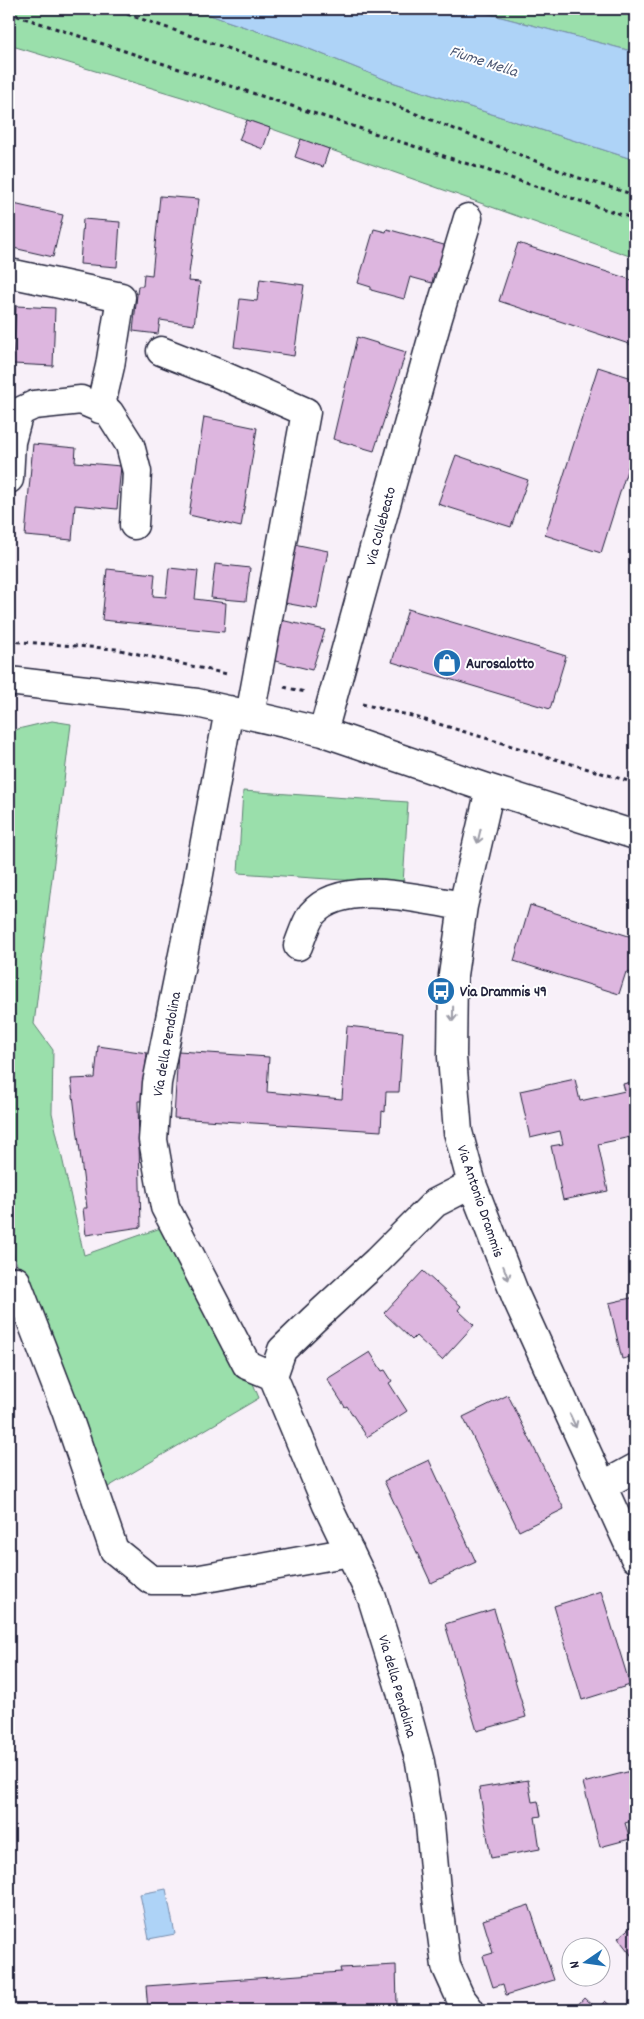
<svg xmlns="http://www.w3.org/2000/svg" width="644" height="2019" font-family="Dekko,sans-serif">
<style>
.green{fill:#9adfab;stroke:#5e8073}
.water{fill:#aed3f7;stroke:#768cac}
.building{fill:#ddb6df;stroke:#22223b}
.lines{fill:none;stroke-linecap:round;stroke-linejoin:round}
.minor-casing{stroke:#22223b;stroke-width:31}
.path{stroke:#22223b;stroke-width:3;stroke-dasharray:4 4;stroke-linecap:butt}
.minor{stroke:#fff;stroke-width:28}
.oneway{stroke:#9c9ca7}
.labels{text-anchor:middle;stroke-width:4;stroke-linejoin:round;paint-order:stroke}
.street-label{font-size:15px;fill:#22223b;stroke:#fff}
.poi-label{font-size:15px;font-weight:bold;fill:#22223b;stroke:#fff;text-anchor:start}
.water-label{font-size:16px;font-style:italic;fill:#4c5773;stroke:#fff}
</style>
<rect width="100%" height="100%" fill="#f8f0f9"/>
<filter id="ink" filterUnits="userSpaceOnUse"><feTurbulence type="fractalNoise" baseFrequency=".02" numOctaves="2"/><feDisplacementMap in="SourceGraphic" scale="10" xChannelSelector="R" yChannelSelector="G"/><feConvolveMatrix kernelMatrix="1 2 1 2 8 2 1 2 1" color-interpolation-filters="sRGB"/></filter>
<g filter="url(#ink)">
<!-- green -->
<path class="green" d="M9,9H194L224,20L302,46L389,81L635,160V258L185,98L9,45Z
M470,9H635V52Z
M52,721L71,724L34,1024L53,1050L52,1113L84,1255L186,1219L259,1398L98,1493L9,1242V734L18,729Z
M243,791L408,802L403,884L238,873Z"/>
<!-- water -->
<path class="water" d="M194,9H470L635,52V160L389,81L302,46L224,20Z
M166,1889L175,1934L149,1939L140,1894Z"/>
<!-- building -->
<path class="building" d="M247,120L270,128L263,149L239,140Z
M301,139L329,149L323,167L295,157Z
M160,196L199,199L188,281L200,282L194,325L160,320L158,334L133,331L138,286H143L144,274L152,275Z
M9,203L63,215L53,257L9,247Z
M83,219L120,222L117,267L80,264Z
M374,229L386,232L387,229L451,247L442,277L434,274L432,283L410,277L404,299L371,290V287L358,283Z
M518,243L635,281V346L499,301Z
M260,279L304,285L294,356L234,347L240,299L257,301Z
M16,306L55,308L53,366L13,364Z
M357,337L406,352L374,451L333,439Z
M598,367L635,379V445L601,553L545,535Z
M204,417L257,428L241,527L189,515Z
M33,444L76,448L75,462L121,466L117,509L75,505L72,540L25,536Z
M456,455L528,480L511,527L438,504Z
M289,543L328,551L317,609L279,602Z
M215,564L250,568L246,601L211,598Z
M169,568L198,571L195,599L226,603L224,632L102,620L107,569L155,574L153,596L166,597Z
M408,609L566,656L550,709L392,662Z
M272,618L325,630L312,670L263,658Z
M530,905L635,938V974L626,972L619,994L514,961Z
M347,1026L403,1032L399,1092H386L385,1112L382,1111L381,1131L174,1118L178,1051L269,1057L267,1092L342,1099Z
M98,1046L147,1053L142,1101H138L141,1227L86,1235L83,1208H87L71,1079L95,1078Z
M575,1079L580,1101L625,1091L623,1084L635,1081V1136L598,1144L608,1191L563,1200L551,1146L563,1144L560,1131L530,1138L520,1091Z
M423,1271L461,1306L458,1310L474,1325L442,1360L416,1336L412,1340L384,1313Z
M635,1297V1356L622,1359L609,1303Z
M370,1352L382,1371L385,1370L392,1381L389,1383L407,1411L367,1437L347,1406L345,1407L327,1379Z
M508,1395L564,1509L519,1531L463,1417Z
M429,1460L476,1562L431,1583L384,1481Z
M601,1591L630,1685L582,1700L554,1606Z
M494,1609L526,1717L477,1731L445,1624Z
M635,1770V1820L625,1823L630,1839L600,1847L583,1783Z
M528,1780L532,1802L538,1801L541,1816L535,1817L540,1849L491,1858L479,1788Z
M529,1905L554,1980L506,1995L503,1984L493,1987L483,1956L493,1953L483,1920Z
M635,1923V1960L618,1938Z
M396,1965L397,2005L356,2007V2010H228V2007L188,2010H148L146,1986L341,1972L340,1968Z
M584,1998L597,2010L605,2001L615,2010H573Z"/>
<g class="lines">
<defs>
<path id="minor" d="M9,273L121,297L110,366L100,409
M161,351L217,373L306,412L250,715
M9,479L11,442L19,412L34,405L81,400L109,412L130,445L137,472L134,525
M9,681L197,703L323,732L490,789L635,835
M229,710L197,885L157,1083L153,1140L165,1207L247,1365L273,1376
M323,732L437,321L468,218
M490,789L463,906L453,975L452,1057L458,1132L472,1184L516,1297L635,1558
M298,946C302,936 306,922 312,914C343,877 422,900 463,906
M16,1281L66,1411L114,1550L151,1580H195L350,1552
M602,1486L635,1468
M470,2010L460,1997L446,1966L436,1890L430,1824L420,1762L400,1688L372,1598L327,1505L273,1376L282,1350L314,1319L377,1261L435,1203L472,1184"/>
</defs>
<!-- minor casing -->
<use href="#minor" class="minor-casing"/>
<!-- path -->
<path class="path" d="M112,9L391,104L576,177L635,195
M9,13L635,219
M9,641L116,649L227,674
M284,687L305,692
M362,704L412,716L635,783"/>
<!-- minor -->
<use href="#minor" class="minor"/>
</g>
<!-- one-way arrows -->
<defs><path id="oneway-shaft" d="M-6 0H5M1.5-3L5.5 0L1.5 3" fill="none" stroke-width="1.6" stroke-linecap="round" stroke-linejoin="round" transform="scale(1.25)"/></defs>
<g class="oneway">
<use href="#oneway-shaft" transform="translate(479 836) rotate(103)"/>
<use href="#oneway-shaft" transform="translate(453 1014) rotate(91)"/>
<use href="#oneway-shaft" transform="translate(506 1273) rotate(69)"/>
<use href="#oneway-shaft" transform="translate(573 1421) rotate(65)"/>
</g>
</g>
<!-- icons -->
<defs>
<symbol id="shop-disc" viewBox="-11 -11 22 22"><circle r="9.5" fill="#1f6fb2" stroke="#fff"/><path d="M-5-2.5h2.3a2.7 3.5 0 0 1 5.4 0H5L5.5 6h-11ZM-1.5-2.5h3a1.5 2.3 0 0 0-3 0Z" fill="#fff"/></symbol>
<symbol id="bus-disc" viewBox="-11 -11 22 22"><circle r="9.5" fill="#1f6fb2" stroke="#fff"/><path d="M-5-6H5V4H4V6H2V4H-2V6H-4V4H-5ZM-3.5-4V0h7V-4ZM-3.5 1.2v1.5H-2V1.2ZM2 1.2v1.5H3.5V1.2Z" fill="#fff"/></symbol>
</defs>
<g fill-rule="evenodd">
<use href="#shop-disc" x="431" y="647" width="32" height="32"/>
<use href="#bus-disc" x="425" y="975" width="32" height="32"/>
</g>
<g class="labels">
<!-- street labels -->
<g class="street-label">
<text transform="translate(380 526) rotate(-75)" y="5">Via Collebeato</text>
<text transform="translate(166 1044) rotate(-80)" y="5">Via della Pendolina</text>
<text transform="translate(481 1201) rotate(71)" y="5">Via Antonio Drammis</text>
<text transform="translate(398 1686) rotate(74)" y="5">Via della Pendolina</text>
</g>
<!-- poi labels -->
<g class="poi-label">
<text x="466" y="668">Aurosalotto</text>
<text x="460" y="996">Via Drammis 49</text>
</g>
<!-- water labels -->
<g class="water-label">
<text transform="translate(484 60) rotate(18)" y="6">Fiume Mella</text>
</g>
</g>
<!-- margin -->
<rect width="644" height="2019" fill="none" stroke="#fff" stroke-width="30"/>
<rect x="15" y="15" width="614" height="1989" fill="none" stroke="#22223b" stroke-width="2" filter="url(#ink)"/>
<!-- north arrow -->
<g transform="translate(586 1962) rotate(257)"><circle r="24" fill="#ffffff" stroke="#a7a7b1"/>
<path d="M0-4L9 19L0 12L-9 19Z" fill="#1f6fb2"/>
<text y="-8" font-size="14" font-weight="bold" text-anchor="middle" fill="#22223b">N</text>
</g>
</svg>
